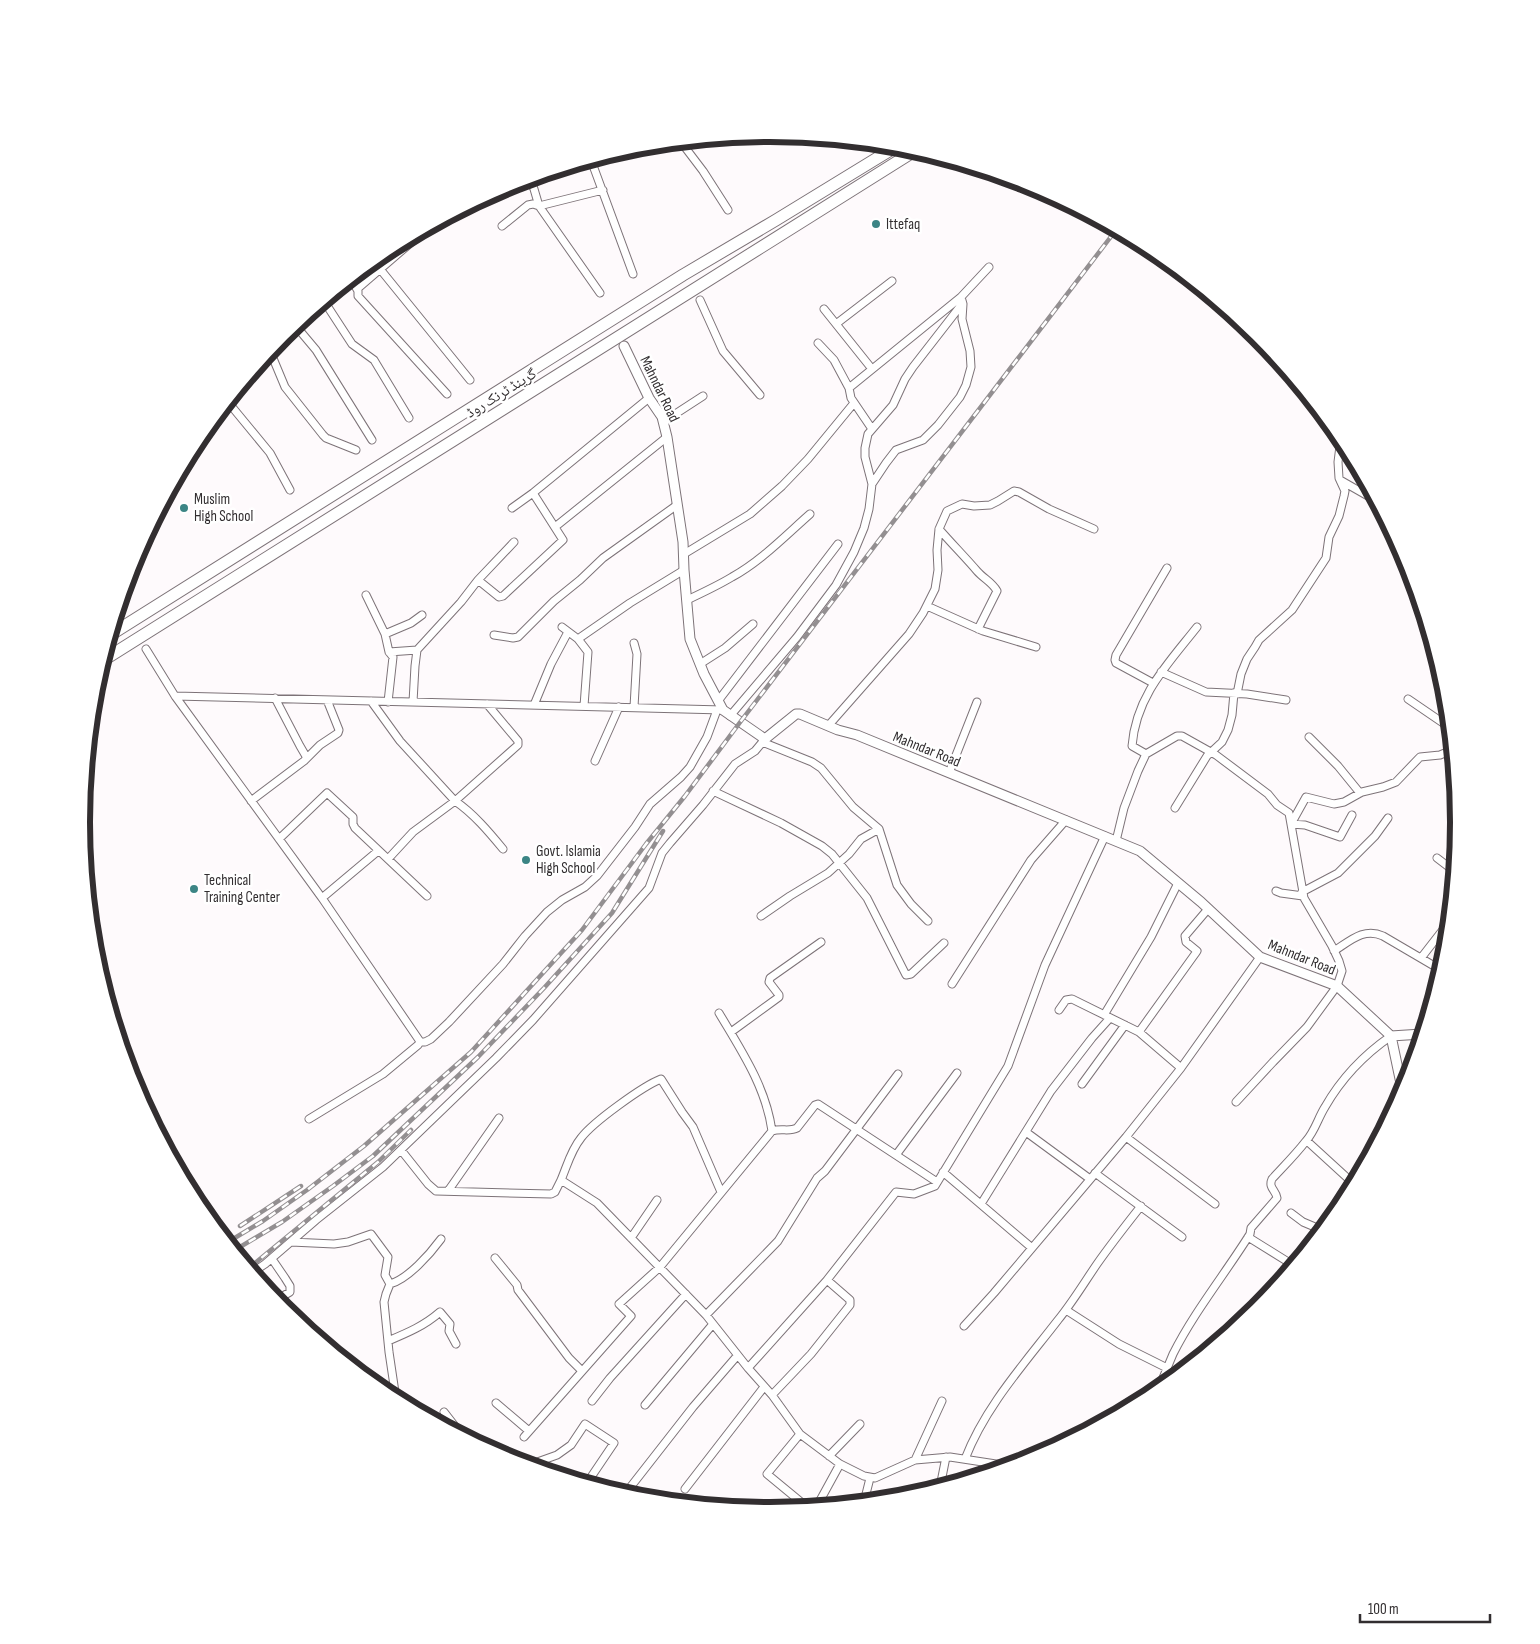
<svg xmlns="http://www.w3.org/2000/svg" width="1540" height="1644" font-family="'Sofia Sans Condensed','Noto Naskh Arabic',sans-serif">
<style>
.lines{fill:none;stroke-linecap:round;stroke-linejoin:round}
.minor-casing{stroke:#7d7378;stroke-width:9}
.tertiary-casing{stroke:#7d7378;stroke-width:11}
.trunk-casing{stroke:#7d7378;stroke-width:13}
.minor{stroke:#fff;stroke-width:7}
.tertiary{stroke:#fff;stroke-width:9}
.trunk{stroke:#fff;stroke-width:11}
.rail-casing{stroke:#938f91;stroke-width:4.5}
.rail{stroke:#fff;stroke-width:2.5;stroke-dasharray:8;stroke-linecap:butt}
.poi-dot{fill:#3c8585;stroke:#fff;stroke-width:2}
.labels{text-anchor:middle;stroke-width:5;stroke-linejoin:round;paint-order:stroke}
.poi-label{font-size:15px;fill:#322e30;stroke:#fff;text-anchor:start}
.street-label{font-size:15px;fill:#322e30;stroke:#fff}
.rim{fill:none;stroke:#322e30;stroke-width:6}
</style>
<rect width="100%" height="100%" fill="#fefafc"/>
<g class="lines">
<defs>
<path id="minor" d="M681,142L703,171L728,210
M591,160L633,274
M530,179L534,189L539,206L603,190
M502,226L528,205L533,204L539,206L600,293
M380,269L470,380
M351,279L358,291V296L447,394
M357,289L428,228
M700,300L723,351L760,395
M324,301L352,344L374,360L409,418
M824,309L872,369
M836,324L892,281
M295,325L316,350L372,440
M818,343L834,360L849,388L851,398L872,429
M270,351L285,387L323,435L326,438L356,450
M849,388L961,297
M228,402L270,453L290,490
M663,422L703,396
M1340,480L1375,500
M872,484L865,457V448L868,434L893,405L905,379L913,367L962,304
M512,508L533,493L649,398
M555,527L667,437
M939,529C952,544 965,557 977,571C984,579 992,582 997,591L978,629
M684,554L750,514L782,486L808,459L854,403
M478,580L499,597L503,596L563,540L533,493
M366,595L385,634L389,652L393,657L388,702
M687,600C702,593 717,586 732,577C761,561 785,536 810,514
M927,606L983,631L1036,647
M562,627L578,639L588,652L584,706
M385,634L411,623L422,615
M494,635L513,638L518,637L554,601L580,580L603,558L677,505
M578,639L630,603L684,570
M146,649L175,696L322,898L419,1040L420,1042L418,1045L383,1074L309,1119
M389,652L417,650
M700,664L725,648L753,624
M1161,672L1206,692L1247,694L1286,700
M1153,683L1116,663L1115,660L1116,655L1167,568
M1237,694L1241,674L1247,659L1255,647L1259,640L1292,610L1326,558L1329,537L1339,516L1344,496L1345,491L1339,478L1338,462L1341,438
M175,696L723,710
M275,698L300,746L307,758
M1408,699L1449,727
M371,701L400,741L455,801C473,813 489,832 503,849
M718,701L838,544
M413,702L415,666L417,650L461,602L478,580L514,542
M534,705L551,664L568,632
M634,707L637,654L634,643
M730,716L797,637L836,585L854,552L864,528L869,509L872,484L886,463L896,450L923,440L938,425L960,397L966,385L971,367L970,351L962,319L963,304L961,297L989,267
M828,726L909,634L923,613L935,589L938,570L937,550L939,529L947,511L962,504L974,506L990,505L998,501L1014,491L1019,492L1049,509L1094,529
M1309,737L1338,766L1360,793
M762,742L812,762L821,768L853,807L879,829L897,885L911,904L928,921
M1146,754L1132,746C1136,696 1167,665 1197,627
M595,761L619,707
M949,773L977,702
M713,791L781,823L822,846L832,854L867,898L906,975L911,974L944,943
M251,801L304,761L320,745L338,733L339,730L327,700
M1175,808L1207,756L1222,742L1228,730L1232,715L1234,693
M1352,815L1340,837L1305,825L1291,824L1306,797L1334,804L1344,802L1362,792L1383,787L1396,782L1420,757L1440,755L1452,750
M279,839L327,793L353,817V824L355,828L427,896
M1116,841L1124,808L1138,771L1146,754L1177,736H1182L1216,755L1268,794L1277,805L1289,813L1304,898L1332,946L1339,961L1342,971L1337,986L1307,1027L1273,1062L1236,1102
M1437,858L1454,871
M388,859L413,832L455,801L518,745V741L487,704
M1276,891L1281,893L1303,896
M1302,892L1338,873L1375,836L1388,818
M322,898L378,851
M761,916L790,896L828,873L849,854L861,839L879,829
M1334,951C1350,941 1364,927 1383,936L1441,970
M1421,958L1449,922
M952,984L1031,860L1066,820
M1059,1010L1066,1000L1072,999L1139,1032L1181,1068
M719,1013C741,1050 766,1087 772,1131
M1104,1015L1151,937L1178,883
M731,1032L779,997V995L769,982L770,978L821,942
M1139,1032L1195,954L1197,951L1186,942L1185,936L1208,909
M420,1042H425L431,1039L449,1022L503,964L525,936L547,912L562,900L585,887L597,876L635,827L650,804L681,777L690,767L707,737L717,710
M1082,1084L1125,1025
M1026,1132L1090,1179
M1126,1137L1215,1204
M1307,1141L1354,1184
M401,1150L428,1184L436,1191L551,1194L555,1192L561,1180L597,1203L706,1315L748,1368
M896,1155L957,1073
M943,1172L1032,1248
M1095,1173L1182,1237
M561,1180C567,1166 571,1150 581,1138C593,1122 643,1086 661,1079L682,1112L693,1127L721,1192
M448,1191L499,1118
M981,1204L1051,1091L1092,1038L1110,1018
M1291,1213L1303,1222L1322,1230
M1248,1237L1293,1265
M631,1238L657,1200
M291,1242L334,1244L348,1242L371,1234L388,1257L385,1275L390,1284
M495,1258L517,1285L518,1290L569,1358L582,1371
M272,1259L285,1278L290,1286V1292L276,1300
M253,1272L265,1264L316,1220L383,1167L496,1058L533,1020L649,888L662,853L670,843L703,805L735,764L755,751L765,739
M1066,1310L1119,1344L1167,1368
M706,1315L778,1241L817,1178L825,1171L898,1074
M964,1326L994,1293L1126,1137L1181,1068L1260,957
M388,1341C407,1333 424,1326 440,1312L450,1324L449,1331L456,1344
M1158,1390C1163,1378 1168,1366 1173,1354C1194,1312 1225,1274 1250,1234L1251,1228L1277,1198C1276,1190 1268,1188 1272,1179C1284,1166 1296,1154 1306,1141C1315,1131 1318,1118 1325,1107C1341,1079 1365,1054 1391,1036
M772,1395L811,1354L850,1305V1300L827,1280
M396,1399L389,1352L384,1302L386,1294L390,1284C408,1279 430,1254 441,1239
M592,1401L610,1378L686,1294
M1139,1402L1143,1400
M496,1403L529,1431
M645,1405L713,1324
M444,1412L461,1434
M800,1434L767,1474L807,1507
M524,1437L631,1316L619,1304L660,1267L772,1131C781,1128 790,1132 797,1128L815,1105L818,1104L937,1182
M829,1456L860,1424
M965,1459C985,1407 1024,1364 1058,1320C1072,1303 1084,1283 1097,1264C1111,1244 1126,1225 1141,1206
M915,1460L942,1401
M529,1465L557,1455L571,1445L585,1424L614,1443L587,1483
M1009,1466L950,1457L915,1460L875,1478L864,1476L840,1464L800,1434L772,1395L748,1368L827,1280L896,1192L914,1194L935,1186L1008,1066L1045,965L1105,836
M940,1487L946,1457
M685,1489L764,1387
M625,1494L693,1407L737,1356
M864,1502L870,1478
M817,1506L840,1464
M787,1509L796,1498"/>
<path id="tertiary" d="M624,346L649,398L662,417L667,437L683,542L684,570L690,639L704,674L723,710L765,739L796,714H800L838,730L857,735L1140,851L1201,902L1260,957L1337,986L1391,1036L1403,1093
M1391,1036L1422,1034"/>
<path id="trunk" d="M110,635L683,275L776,220L897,146
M102,661L916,150"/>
</defs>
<!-- minor casing -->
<use href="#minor" class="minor-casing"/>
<!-- tertiary casing -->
<use href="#tertiary" class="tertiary-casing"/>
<!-- trunk casing -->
<use href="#trunk" class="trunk-casing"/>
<!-- minor -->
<use href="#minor" class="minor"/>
<!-- tertiary -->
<use href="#tertiary" class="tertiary"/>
<!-- trunk -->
<use href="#trunk" class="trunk"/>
<defs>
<path id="rail" d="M240,1226L301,1186
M228,1242L263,1221L307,1190L364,1146L471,1052L582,930L646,844L685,796L741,721L1116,230
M235,1250L282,1222L333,1186L373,1156L478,1057L544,988L612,913L663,831
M249,1268L378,1162L411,1130"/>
</defs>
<!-- rail casing -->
<use href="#rail" class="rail-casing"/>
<!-- rail -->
<use href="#rail" class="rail"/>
</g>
<!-- markers -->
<g class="poi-dot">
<circle cx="876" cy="224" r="5"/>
<circle cx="184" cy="508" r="5"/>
<circle cx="526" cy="860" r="5"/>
<circle cx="194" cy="889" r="5"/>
</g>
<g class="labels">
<!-- poi labels -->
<g class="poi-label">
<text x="886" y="229">Ittefaq</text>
<text x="194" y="504">Muslim<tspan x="194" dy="17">High School</tspan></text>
<text x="536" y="856">Govt. Islamia<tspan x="536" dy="17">High School</tspan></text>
<text x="204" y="885">Technical<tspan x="204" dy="17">Training Center</tspan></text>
</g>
<!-- street labels -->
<g class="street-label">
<text transform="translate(660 389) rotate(64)" y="5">Mahndar Road</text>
<text transform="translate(501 393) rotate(-32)" y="5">گرینڈ ٹرنک روڈ</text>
<text transform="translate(927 749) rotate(22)" y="5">Mahndar Road</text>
<text transform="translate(1302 957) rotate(22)" y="5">Mahndar Road</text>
</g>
</g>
<!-- crop -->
<path d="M0 0H1540V1644H0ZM90 822a680 680 0 1 1 1360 0a680 680 0 1 1-1360 0Z" fill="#fff" fill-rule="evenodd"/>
<path class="rim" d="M90 822a680 680 0 1 1 1360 0a680 680 0 1 1-1360 0Z"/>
<!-- scale -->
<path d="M1360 1614v8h130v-8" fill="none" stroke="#322e30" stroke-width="2.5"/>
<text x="1368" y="1614" font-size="15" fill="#322e30" stroke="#ffffff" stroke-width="4" paint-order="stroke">100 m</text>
</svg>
